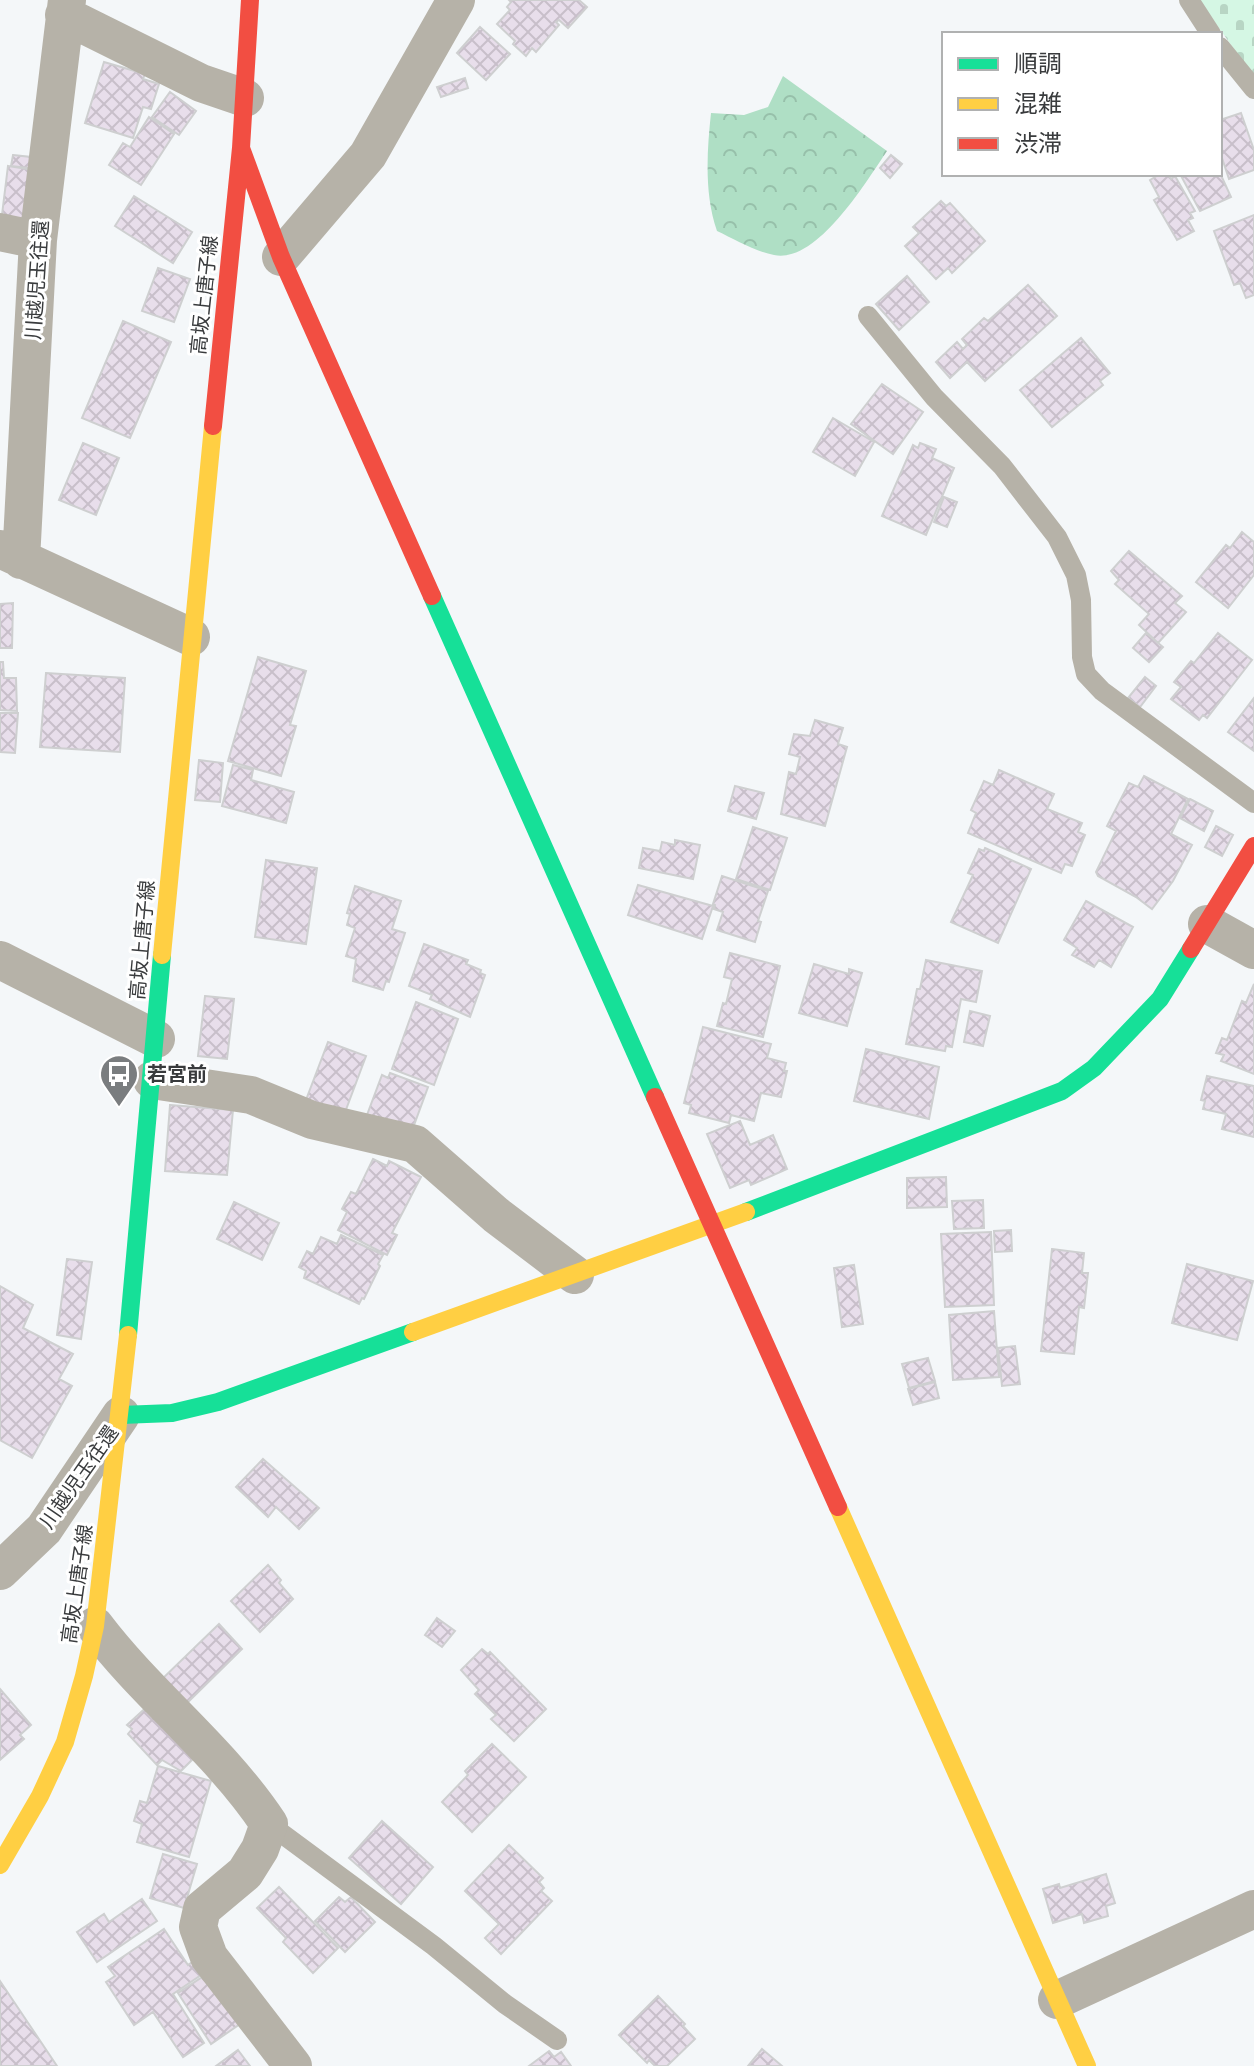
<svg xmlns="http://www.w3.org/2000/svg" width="1254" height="2066" font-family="'Open Sans','Noto Sans JP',sans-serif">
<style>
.forest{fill:url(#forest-crowns)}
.cemetery{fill:url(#cemetery-stones)}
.building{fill:url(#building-cross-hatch);stroke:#cecfd0;stroke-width:2}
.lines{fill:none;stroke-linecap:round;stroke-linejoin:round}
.lane{stroke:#b6b2a8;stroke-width:20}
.street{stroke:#b6b2a8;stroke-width:38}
.fast{stroke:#16e098;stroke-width:18}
.slow{stroke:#ffcf43;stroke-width:18}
.jam{stroke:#f24e42;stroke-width:18}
.labels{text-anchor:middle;stroke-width:6;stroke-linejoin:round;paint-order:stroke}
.street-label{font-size:20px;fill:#393b3d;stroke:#fff}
.poi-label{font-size:20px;font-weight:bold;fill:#393b3d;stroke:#fff;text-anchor:start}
</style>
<defs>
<pattern id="forest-crowns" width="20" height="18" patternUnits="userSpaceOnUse" patternTransform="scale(2)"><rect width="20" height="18" fill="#afdfc5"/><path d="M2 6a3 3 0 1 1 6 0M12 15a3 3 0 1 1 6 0" fill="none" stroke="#97c0aa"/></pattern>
<pattern id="cemetery-stones" width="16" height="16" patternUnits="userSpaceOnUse" patternTransform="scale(2)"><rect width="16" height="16" fill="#d5f7e4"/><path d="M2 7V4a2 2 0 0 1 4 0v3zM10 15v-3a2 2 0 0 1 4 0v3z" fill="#b8d5c4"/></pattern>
<pattern id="building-cross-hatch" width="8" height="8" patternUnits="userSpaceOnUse" patternTransform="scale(2)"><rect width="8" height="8" fill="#e8deeb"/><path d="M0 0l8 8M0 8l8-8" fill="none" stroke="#c8bfca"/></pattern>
</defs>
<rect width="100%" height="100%" fill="#f4f7f9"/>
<!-- forest -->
<path class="forest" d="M783,76L887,151C866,182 817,264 774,255C754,251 734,239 717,231C704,194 707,151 711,113L744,115L768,107Z"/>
<!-- cemetery -->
<path class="cemetery" d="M1199,0H1254V77Z"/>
<!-- building -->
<path class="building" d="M509,0H579L587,7L568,28L559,20L556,22L559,25L536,52L532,48L526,56L513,44L515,41L497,24L510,10L507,7L511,2Z
M480,27L510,54L486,80L457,53Z
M104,62L145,74L143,79L159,84L151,109L143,107L133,138L85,123Z
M465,78L468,88L441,97L437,87Z
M170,92L196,111L179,135L152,117Z
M1241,113L1254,150V170L1229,179L1220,152V120Z
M149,117L174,134L141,185L109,165L123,143L130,147Z
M13,155L31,157L29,168L11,166Z
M891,155L902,164L890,178L880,168Z
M8,166L34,170L28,226L1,223Z
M1220,173L1231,197L1200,211L1180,174Z
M1160,174H1168L1171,179L1175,176L1195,211L1190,213L1193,218L1188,220L1194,231L1177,240L1154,200L1159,197L1150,180Z
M134,196L192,232L173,263L115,226Z
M941,201L946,206L950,203L985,241L952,273L948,268L936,279L905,246L919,233L913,227Z
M1254,215V295L1246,298L1240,283L1234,285L1214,231Z
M158,268L190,279L174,322L142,311Z
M907,276L929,302L899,330L876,304Z
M1028,285L1057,316L985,381L967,362L950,378L936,362L957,342L963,349L967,345L962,339L984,318L988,321Z
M123,321L171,342L130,438L82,418Z
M1081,338L1110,373L1100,381L1103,385L1052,427L1020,390Z
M882,384L923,412L893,454L851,424Z
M833,418L874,442L855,476L813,452Z
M83,443L119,458L96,515L59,500Z
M920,443L936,449L932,458L954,468L926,535L882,516L913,445L918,448Z
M944,497L957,502L947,527L934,522Z
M1242,532L1254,542V575L1228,608L1196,582L1226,545L1230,548Z
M1129,551L1182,596L1175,603L1186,612L1158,643L1139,625L1149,614L1115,584L1119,580L1111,571Z
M13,603L12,648H0V604Z
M1146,633L1163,647L1149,662L1133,648Z
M1218,633L1252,660L1207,718L1203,715L1199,720L1171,699L1181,687L1174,682L1191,661L1194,663Z
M258,657L306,671L290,725L296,726L281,776L228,761Z
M0,662H3L4,678H16L17,711L0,710Z
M46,673L125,678L120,752L40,747Z
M1145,677L1156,686L1140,707L1128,698Z
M1254,698V751L1228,732Z
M0,713H18L15,753L0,752Z
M815,720L843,728L838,744L847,747L825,826L781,814L789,772L796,774L800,757L789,754L794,734L810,736Z
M199,760L223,763L220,802L195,800Z
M233,765L253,770L251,780L294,792L286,823L222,806Z
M999,770L1054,794L1047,809L1082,823L1078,832L1085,835L1072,866L1065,864L1061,873L968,833L976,813L971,810L984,781L993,785Z
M1144,776L1188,799L1171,834L1192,845L1173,881L1152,909L1136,897L1098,876L1096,872L1116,831L1107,826L1129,783L1138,787Z
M735,786L764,793L756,819L728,811Z
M1190,799L1213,811L1204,831L1180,818Z
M1216,826L1233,835L1222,856L1205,847Z
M753,827L787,838L770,890L736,879Z
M675,840L700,845L693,879L639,868L643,848L660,851L662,842L675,845Z
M985,848L1031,869L998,943L951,922L973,875L968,873L979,849L984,851Z
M266,860L317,868L306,944L255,937Z
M722,876L768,891L758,921L761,922L755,942L717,930L723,912L714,909L715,905L713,904Z
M638,885L713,906L702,939L628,915Z
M355,886L401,901L392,929L405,933L389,982L386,981L383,990L353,981L356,959L346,956L355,928L347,925L350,914L347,913Z
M1086,901L1133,927L1111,967L1099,960L1094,967L1072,955L1077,948L1064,940Z
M424,944L468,960L466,964L481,970L480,973L485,975L470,1017L430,999L432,995L409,986Z
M730,953L780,966L763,1037L717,1026L723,1003L726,1004L732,979L724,977Z
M926,960L982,971L976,1002L961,999L952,1047L946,1046L945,1051L906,1044L917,989H920Z
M814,964L849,974V969L862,973L847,1026L799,1013Z
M1254,984V1074L1221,1061L1224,1055L1216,1053L1222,1038L1227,1040L1242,1001L1246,1003Z
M205,996L234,999L227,1059L198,1056Z
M416,1002L458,1019L434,1085L392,1069Z
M970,1011L990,1016L983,1046L964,1042Z
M703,1027L771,1044L767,1058L786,1063L784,1071H787L781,1097L761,1093L754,1121L731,1115L729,1123L689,1113L691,1105L684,1103Z
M328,1042L366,1056L344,1115L306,1100Z
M866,1049L939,1067L929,1119L854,1101Z
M390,1073L428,1087L410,1136L367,1115L382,1075L388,1078Z
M1207,1076L1254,1086V1137L1222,1129L1226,1114L1203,1109L1205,1101L1201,1100Z
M170,1105L233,1110L227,1175L165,1171Z
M740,1121L750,1145L773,1135L787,1169L751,1185L749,1180L730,1188L707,1134Z
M373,1159L387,1166L389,1161L421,1177L392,1233L397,1235L387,1255L338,1230L347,1212L342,1209L351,1192L356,1194Z
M946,1177L947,1207L907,1208V1178Z
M983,1200L984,1228L954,1229L952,1201Z
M234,1202L279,1223L262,1260L217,1239Z
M1011,1230L1012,1251L995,1252L994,1231Z
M991,1232L994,1305L945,1307L941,1234Z
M341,1235L383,1255L378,1264L380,1266L364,1299L362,1298L359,1304L304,1278L306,1271L299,1267L307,1251L313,1254L321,1237L337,1244Z
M1052,1249L1084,1253L1082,1273H1088L1084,1308L1079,1307L1074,1354L1041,1351Z
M67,1259L92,1262L81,1339L57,1335Z
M1187,1264L1253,1281L1237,1340L1172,1323Z
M854,1265L863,1324L842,1327L834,1268Z
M0,1286L33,1305L23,1328L73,1354L59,1379L72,1386L32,1458L0,1440Z
M994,1311L999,1377L953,1380L949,1315Z
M1015,1346L1020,1384L1002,1386L998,1348Z
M928,1358L935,1381L909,1388L902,1364Z
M935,1382L939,1398L913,1405L908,1389Z
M263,1459L319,1508L299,1529L276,1507L268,1517L236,1487Z
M268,1565L281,1580L279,1583L293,1599L260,1632L231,1601Z
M437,1618L455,1631L442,1647L425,1635Z
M219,1624L242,1649L183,1707L159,1682Z
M482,1649L488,1654L490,1652L546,1709L514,1741L491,1719L496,1715L475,1694L479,1690L461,1670Z
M0,1689L31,1725L20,1735L24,1739L0,1760Z
M150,1704L197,1755L181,1771L162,1760L157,1765L128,1734L132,1729L127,1725Z
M492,1744L526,1777L472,1832L442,1802L468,1775L465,1771Z
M158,1766L211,1781L189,1857L137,1842L142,1824L134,1821L140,1801L147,1803Z
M382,1821L433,1867L401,1904L349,1858Z
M509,1845L543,1878L539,1882L544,1888L541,1891L552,1901L501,1954L485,1938L499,1924L465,1891Z
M163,1854L197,1864L184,1908L150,1898Z
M1106,1874L1115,1903L1106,1906L1108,1916L1084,1923L1082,1914L1053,1923L1043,1889L1059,1884L1060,1888Z
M279,1887L338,1948L313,1973L283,1942L286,1938L257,1908Z
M339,1897L345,1902L351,1897L375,1922L345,1952L315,1921Z
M142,1899L157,1921L97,1962L77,1932L104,1914L109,1922Z
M164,1929L188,1965L198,1958L207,1971L173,1994L204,2043L183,2057L153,2012L134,2025L106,1982L115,1976L108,1967Z
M210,1972L243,2022L211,2044L178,1993Z
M0,1981L57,2066H0Z
M658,1996L685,2024L683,2026L695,2039L667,2066H655L649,2060L647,2063L619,2035Z
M762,2049L782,2066H748Z
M238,2050L250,2066H216Z
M549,2051L554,2057L561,2052L571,2066H529Z"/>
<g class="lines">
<!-- lane -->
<path class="lane" d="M1189,0L1211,34
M1220,47L1254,89
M868,316L934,397L1002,466L1057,537L1076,575L1081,600L1082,657L1086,674L1102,691L1254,803
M269,1824L434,1946L505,2004L557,2040"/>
<!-- street -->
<path class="street" d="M64,15L201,83L245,98
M0,232L38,240
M281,257L368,155L456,0
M0,549L191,637
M21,560L38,240L67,0
M1207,924L1254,950
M0,960L156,1039
M152,1080L251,1095L312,1120L415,1144L496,1215L575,1275
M0,1571L44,1529L121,1415
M95,1626C148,1696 220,1750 269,1824L260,1849L245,1873L202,1909L198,1927L209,1957L293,2066
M1057,2000L1254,1909"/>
<!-- fast -->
<path class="fast" d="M432,596L655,1097
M746,1212L1062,1091L1094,1068L1160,999L1191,949
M128,1335L162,955
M121,1415L172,1413L218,1402L413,1332"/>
<!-- slow -->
<path class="slow" d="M162,955L213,426
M413,1332L746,1212
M838,1507L1087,2066
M0,1865L40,1796L65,1742L84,1676L95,1626L128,1335"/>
<!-- jam -->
<path class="jam" d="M241,148L281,257L432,596
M213,426L241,148L250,0
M1191,949L1254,846
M655,1097L838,1507"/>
</g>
<!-- icons -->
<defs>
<symbol id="bus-pin" viewBox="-11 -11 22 30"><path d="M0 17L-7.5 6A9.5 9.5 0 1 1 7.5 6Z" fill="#7a7d7f" stroke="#fff"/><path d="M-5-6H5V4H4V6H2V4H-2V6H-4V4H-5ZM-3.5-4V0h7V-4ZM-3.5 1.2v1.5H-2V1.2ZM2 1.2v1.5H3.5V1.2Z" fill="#fff"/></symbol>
</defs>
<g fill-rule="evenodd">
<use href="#bus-pin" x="97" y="1052" width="44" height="60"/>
</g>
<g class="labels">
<!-- street labels -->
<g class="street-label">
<text transform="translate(37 280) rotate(-86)" y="7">川越児玉往還</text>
<text transform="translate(204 295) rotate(-84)" y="7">高坂上唐子線</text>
<text transform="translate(142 940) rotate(-85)" y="7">高坂上唐子線</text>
<text transform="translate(79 1477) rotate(-55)" y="7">川越児玉往還</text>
<text transform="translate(77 1584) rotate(-82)" y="7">高坂上唐子線</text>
</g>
<!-- poi labels -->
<g class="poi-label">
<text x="147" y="1081">若宮前</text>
</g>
</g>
<!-- legend -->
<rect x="942" y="32" width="280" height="144" fill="#ffffff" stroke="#b0b1b1" stroke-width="2"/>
<rect x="958" y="58" width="40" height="12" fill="#16e098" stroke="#b0b1b1" stroke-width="2"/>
<text x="1014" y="72" font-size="24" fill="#393b3d">順調</text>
<rect x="958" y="98" width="40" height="12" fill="#ffcf43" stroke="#b0b1b1" stroke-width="2"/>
<text x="1014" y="112" font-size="24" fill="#393b3d">混雑</text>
<rect x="958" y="138" width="40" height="12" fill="#f24e42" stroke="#b0b1b1" stroke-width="2"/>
<text x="1014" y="152" font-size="24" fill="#393b3d">渋滞</text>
</svg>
